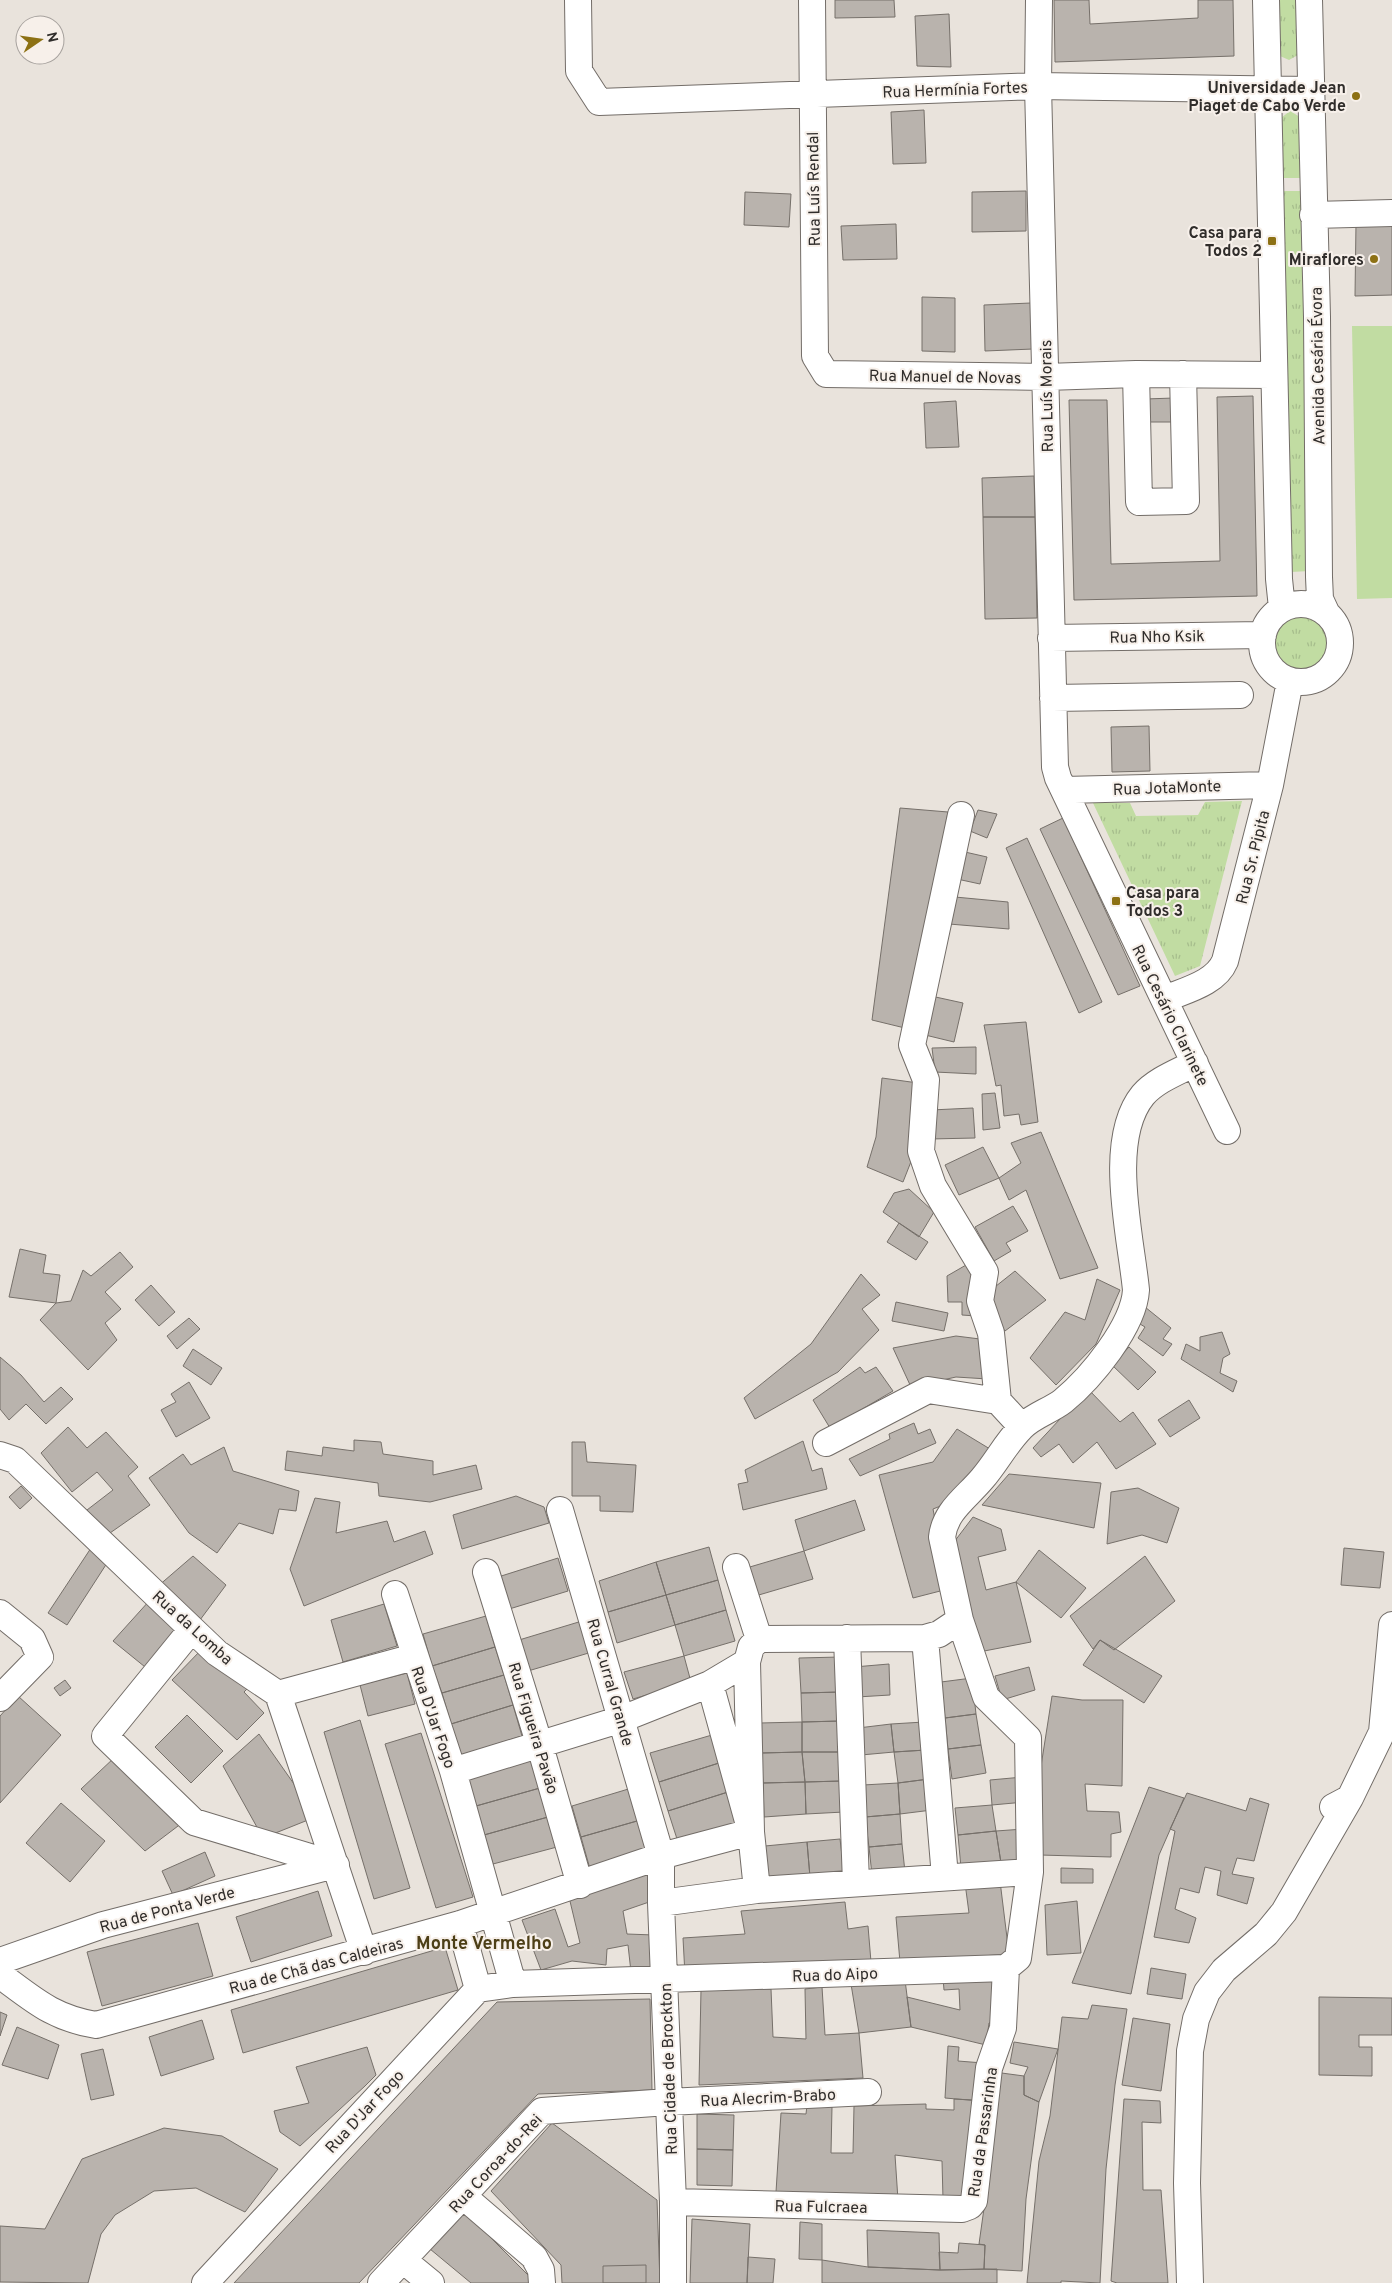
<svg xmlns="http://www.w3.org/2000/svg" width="1392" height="2283" font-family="Overpass,sans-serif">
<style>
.grass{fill:url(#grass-tufts)}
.park{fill:#c1dca2}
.building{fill:#b9b3ad;stroke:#76706a}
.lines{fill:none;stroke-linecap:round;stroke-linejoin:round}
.minor-casing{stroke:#736d68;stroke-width:28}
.minor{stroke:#fff;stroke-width:26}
.poi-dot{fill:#8d7114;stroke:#f7f0ea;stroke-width:2}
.labels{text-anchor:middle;stroke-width:4;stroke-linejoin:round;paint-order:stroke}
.poi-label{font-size:16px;font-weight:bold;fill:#302d2b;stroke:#f7f0ea;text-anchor:end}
.street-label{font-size:16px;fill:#302d2b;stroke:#f7f0ea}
.neighbourhood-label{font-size:18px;font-weight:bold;fill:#4d3f17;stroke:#f7f0ea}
</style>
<defs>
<pattern id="grass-tufts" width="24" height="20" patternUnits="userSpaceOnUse" patternTransform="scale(1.25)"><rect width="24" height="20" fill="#c1dca2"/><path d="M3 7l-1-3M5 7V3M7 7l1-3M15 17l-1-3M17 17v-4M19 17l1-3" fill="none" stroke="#a6bd8c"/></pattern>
</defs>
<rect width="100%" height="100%" fill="#e9e3dc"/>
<!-- grass -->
<path class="grass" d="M1278,0H1297L1298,55L1289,60L1280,56Z
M1290,111L1300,117L1302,178H1282L1281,118Z
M1282,191H1302L1310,571L1291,572Z
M1275 643a26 26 0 1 1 52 0a26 26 0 1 1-52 0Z
M1242,801L1200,966L1175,976L1093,803H1130L1136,816L1198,815L1205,802Z"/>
<!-- park -->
<path class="park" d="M1352,326H1392V598L1357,599Z"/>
<!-- building -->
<path class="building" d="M835,0H894L895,17L835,18Z
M1054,0H1089L1090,24L1198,18V0H1233L1234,56L1055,62Z
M949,14L951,67L917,66L915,16Z
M924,110L926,163L893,164L891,112Z
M1026,191V231L972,232V192Z
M745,192L791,194L789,227L744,225Z
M1356,223H1392V295L1355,296Z
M896,224L897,259L843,260L841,226Z
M922,297L955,298V352L922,351Z
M1031,303L1033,349L985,351L984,305Z
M1253,396L1257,596L1074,600L1069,400H1107L1111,564L1220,561L1217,397Z
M1174,398V422H1145V399Z
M956,401L959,447L926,448L924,403Z
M1034,476L1035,517H983L982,478Z
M983,517H1035L1037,618L985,619Z
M1149,726L1150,771L1112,772L1111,727Z
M900,808L948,812L909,1029L872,1020Z
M978,810L997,814L987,838L970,831Z
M1063,818L1140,986L1118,995L1040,829Z
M1027,838L1102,1002L1079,1013L1006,848Z
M965,852L987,857L980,884L957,879Z
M955,897L1008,902L1009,929L949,924Z
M931,996L963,1003L954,1042L921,1034Z
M1026,1022L1038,1122L1021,1125L1019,1114L1004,1116L1001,1085L996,1086L984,1025Z
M976,1047V1074L935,1072L932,1048Z
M882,1078L918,1083L914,1154L903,1182L867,1167L876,1137Z
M995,1093L1000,1128L983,1130L982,1094Z
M973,1108L975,1138L930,1139L931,1110Z
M1041,1132L1098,1268L1060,1279L1026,1190L1009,1200L999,1178L1021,1163L1011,1143Z
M983,1147L999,1178L959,1195L945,1165Z
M909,1189L934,1212L919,1237L883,1212L894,1193Z
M1013,1206L1028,1231L1006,1243L1011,1251L994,1261L975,1227Z
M899,1223L928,1242L916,1260L887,1242Z
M20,1249L46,1255L43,1273L60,1275L56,1303L9,1297Z
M120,1252L133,1267L105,1292L121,1309L105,1323L117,1340L88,1370L40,1320L56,1303L71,1301L83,1270L91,1276Z
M973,1261L976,1316L962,1315V1302H948L947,1276Z
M1015,1271L1046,1300L1005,1331L985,1304L986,1294Z
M861,1274L880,1295L862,1309L879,1330L838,1372L755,1419L744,1398L811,1344Z
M1097,1279L1120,1290L1096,1344L1056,1385L1030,1358L1065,1312L1085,1320Z
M151,1285L175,1312L159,1326L135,1300Z
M896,1302L948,1313L944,1331L892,1321Z
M1145,1307L1171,1328L1163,1339L1172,1344L1163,1356L1138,1338L1145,1327L1135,1321Z
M189,1318L200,1329L177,1349L167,1336Z
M1222,1332L1230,1354L1223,1358L1220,1373L1237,1381L1233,1392L1181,1359L1186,1344L1200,1351V1337Z
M956,1336L988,1340V1379L956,1377L911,1387L893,1348Z
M1129,1347L1156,1372L1138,1390L1112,1365Z
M193,1349L222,1368L211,1385L183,1366Z
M0,1357L21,1375L44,1402L61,1387L73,1399L46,1424L26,1404L9,1420L0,1409Z
M860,1367L865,1373L876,1367L893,1391L830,1428L813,1400Z
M189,1382L210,1418L176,1437L161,1410L176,1402L171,1394Z
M1088,1389L1120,1422L1133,1412L1156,1444L1116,1469L1097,1442L1073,1463L1059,1444L1041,1457L1033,1448Z
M1189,1400L1200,1418L1170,1437L1158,1420Z
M914,1423L918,1434L930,1429L936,1443L860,1476L849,1459L890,1439L889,1434Z
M68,1427L87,1448L106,1432L138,1467L128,1476L150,1505L110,1533L87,1510L113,1490L97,1472L72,1492L41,1453Z
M957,1429L990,1449L961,1498L933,1509L948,1589L913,1598L879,1475L933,1462Z
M354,1440L381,1442L383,1454L433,1461V1475L476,1465L482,1489L430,1502L379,1496L378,1483L285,1470L287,1451L322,1456L323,1447L354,1451Z
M803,1441L812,1471L822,1468L827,1489L743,1510L738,1484L748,1482L745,1470Z
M572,1442H585L587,1462L636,1465L633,1512L600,1511V1496H572Z
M224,1447L233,1471L299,1491L296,1511L279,1509L273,1534L239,1523L217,1553L189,1533L149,1478L183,1454L191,1465Z
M1009,1474L1101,1483L1094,1528L982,1505Z
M21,1486L32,1498L20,1509L9,1497Z
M1138,1488L1179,1508L1167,1543L1142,1535L1107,1544L1111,1492Z
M516,1496L544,1507L549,1523L462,1549L453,1515Z
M315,1498L340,1502L336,1533L387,1521L394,1542L425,1531L433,1554L304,1606L290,1569Z
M855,1500L865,1530L804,1551L795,1520Z
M973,1517L1001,1529L1006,1550L978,1557L986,1590L1016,1582L1031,1642L979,1652L951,1546Z
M709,1547L718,1580L666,1595L656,1562Z
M91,1548L109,1560L67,1625L48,1613Z
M1344,1548L1384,1552L1380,1588L1341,1585Z
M1039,1550L1086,1588L1061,1618L1016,1582Z
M804,1551L813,1579L752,1597L743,1569Z
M193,1556L226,1585L197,1624L157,1587Z
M1145,1556L1175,1601L1114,1650L1100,1640L1093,1649L1070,1616Z
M558,1558L568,1591L506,1610L495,1578Z
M656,1562L666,1595L608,1612L599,1581Z
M718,1580L726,1610L675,1625L666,1595Z
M666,1595L675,1625L617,1643L608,1612Z
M150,1600L179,1628L150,1671L113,1641Z
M384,1604L397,1646L343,1662L331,1620Z
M726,1610L735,1641L684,1656L675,1625Z
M486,1616L495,1647L432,1666L423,1634Z
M582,1621L592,1652L528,1671L519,1640Z
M1100,1640L1162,1676L1144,1703L1083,1665Z
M495,1647L504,1675L442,1693L432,1666Z
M202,1649L249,1687L244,1692L264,1713L237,1740L172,1680Z
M684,1656L691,1682L633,1699L624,1672Z
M840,1657L841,1692L801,1693L799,1658Z
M889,1664L890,1695L857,1697L854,1667Z
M1029,1667L1035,1690L1002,1700L995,1676Z
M407,1673L415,1704L368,1716L360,1685Z
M504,1675L513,1705L451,1724L442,1693Z
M972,1678L976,1714L945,1718L941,1682Z
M65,1680L71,1688L60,1696L54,1688Z
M841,1692V1721L802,1722L801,1693Z
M18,1696L61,1735L0,1803V1716Z
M1052,1696L1082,1700H1123L1122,1786L1085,1784L1087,1811L1119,1812L1121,1832L1111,1834V1857L1040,1855L1039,1779Z
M513,1705L522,1736L461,1755L451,1724Z
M976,1714L981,1745L948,1749L945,1718Z
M187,1715L223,1751L191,1783L155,1747Z
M360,1720L410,1888L374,1899L324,1732Z
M841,1721L842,1752H802V1722Z
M802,1722V1752L761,1753L760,1723Z
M924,1722L926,1750L894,1752L891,1724Z
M891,1724L894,1752L861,1755L858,1728Z
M421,1733L473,1897L436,1908L385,1744Z
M259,1734L294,1784L308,1820L263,1838L223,1766Z
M712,1735L719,1763L659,1782L650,1753Z
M981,1745L986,1773L952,1779L948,1749Z
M926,1750L929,1779L898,1783L894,1752Z
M802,1752H842V1781L805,1782Z
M802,1752L805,1782L763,1783L761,1753Z
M115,1757L182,1823L145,1851L81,1789Z
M531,1757L540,1788L476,1806L468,1777Z
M719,1763L728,1792L668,1811L659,1782Z
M1023,1777L1025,1802L992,1805L990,1780Z
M929,1779L932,1810L900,1814L898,1783Z
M842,1781L844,1812L806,1814L805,1782Z
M805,1782L806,1814L764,1817L763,1783Z
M898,1783L900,1814L865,1817L863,1785Z
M635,1787L644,1819L581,1837L572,1806Z
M1149,1787L1184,1798L1159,1855L1131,1994L1072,1983Z
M540,1788L548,1817L484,1835L476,1806Z
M728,1792L738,1823L678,1842L668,1811Z
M1187,1793L1246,1811L1250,1798L1269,1804L1254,1861L1237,1858L1232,1874L1254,1878L1247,1904L1217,1895L1221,1871L1205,1867L1199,1893L1180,1888L1175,1909L1196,1918L1189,1943L1154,1937L1175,1831L1170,1829Z
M61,1803L105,1841L70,1882L26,1843Z
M992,1805L996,1831L958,1835L955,1808Z
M900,1814L902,1844L869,1847L865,1817Z
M548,1817L557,1847L493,1864L484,1835Z
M644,1819L653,1851L590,1869L581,1837Z
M1024,1829L1025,1861L1001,1863L996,1831Z
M996,1831L1001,1863L961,1868L958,1835Z
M840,1839L844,1873L810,1877L807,1842Z
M807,1842L810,1877L766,1881L765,1846Z
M902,1844L905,1872L872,1875L869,1847Z
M205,1852L215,1876L173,1895L162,1871Z
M1061,1868L1093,1869V1883H1061Z
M652,1873V1901L623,1911L627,1934L654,1935L655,1973L631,1972L628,1945L607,1949L606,1965L572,1961L541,1970L522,1920L555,1909L568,1947L580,1943L569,1897Z
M1000,1881L1009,1954L900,1962L896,1917L969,1913L965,1883Z
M318,1891L332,1936L251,1962L236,1917Z
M1077,1901L1081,1953L1047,1955L1045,1905Z
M845,1902L848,1929L868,1926L871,1962L685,1975L683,1938L745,1934L741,1911Z
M198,1923L213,1976L102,2006L87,1952Z
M445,1947L458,1990L243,2053L231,2010Z
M1151,1968L1186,1974L1182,1999L1147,1994Z
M943,1978L997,1980L999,2021L989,2023L986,2045L911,2027L907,1997L960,2010L959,1989L944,1990Z
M905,1980L911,2027L859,2033L851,1984Z
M822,1987L825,2035L859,2033L863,2078L699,2085L701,1990L771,1989L773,2037L806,2039L805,1989Z
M1319,1997L1392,1998V2035H1359V2047H1372V2076L1319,2075Z
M650,1999L652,2090L538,2094L359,2283H234L497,2002Z
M1092,2005L1127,2009L1115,2085L1106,2169L1100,2283L1061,2281V2283H1027L1039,2161L1050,2116L1062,2017L1088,2019Z
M0,2012L7,2015L0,2036Z
M1133,2018L1170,2024L1161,2091L1122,2085Z
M202,2020L214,2059L161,2076L149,2037Z
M17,2027L59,2045L48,2079L2,2065Z
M1014,2042L1058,2049L1039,2102L1024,2095V2076L1028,2067L1010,2063Z
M948,2046L959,2047L958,2061L983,2063L980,2101L945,2098Z
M367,2047L376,2075L365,2086L300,2146L280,2132L274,2111L309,2103L296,2067Z
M103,2049L114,2095L91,2100L81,2054Z
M994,2072L1024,2076V2095L1039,2102L1026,2199L1022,2271L984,2269L985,2245L979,2244L986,2194Z
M954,2099L974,2100L969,2198L943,2199L942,2161L895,2155L898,2200L776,2192L781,2113L806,2114L807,2105L832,2107L831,2153H853L854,2106L926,2104V2109L954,2110Z
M1124,2099L1160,2101L1161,2123L1142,2122L1143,2190H1161L1168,2283H1117L1111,2281Z
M697,2114L734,2115L733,2150L697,2149Z
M552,2123L657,2200L660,2283H562L561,2265L491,2191Z
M164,2128L222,2136L278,2169L245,2212L196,2188L154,2191L115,2215L101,2234L88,2283L0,2282V2226L45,2229L82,2159Z
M697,2149L733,2150L732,2186L697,2185Z
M465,2212L532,2279L533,2283H471L430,2249Z
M692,2219L750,2224L747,2283H690Z
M800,2222L822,2224V2260L799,2259Z
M867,2230L939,2233L940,2270L868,2267Z
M959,2243L985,2245L984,2269L940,2270L939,2252L958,2253Z
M748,2257L775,2259L773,2283H747Z
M822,2260L868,2267L940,2270L997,2269V2283H822Z
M646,2265V2283H603V2266Z"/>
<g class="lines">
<defs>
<path id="minor" d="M578,0L579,71L599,102L1038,86L1311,90
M812,0L815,356L826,374L1046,377L1136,374L1273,375
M1039,0L1038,86L1055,767L1058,778L1227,1131
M1266,0C1272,193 1273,386 1279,579L1282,608
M1309,0L1317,317L1319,577L1320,599L1326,612
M1313,215L1392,213
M1136,374L1139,502L1186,501L1183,374
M1262 643a39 39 0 1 1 78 0a39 39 0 1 1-78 0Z
M1051,638L1263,635
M1053,698L1240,695
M1064,790L1270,785
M961,815L912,1045L926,1080L921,1151L933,1186L985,1272L980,1301L991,1333L998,1401L1022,1427
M1165,999C1186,990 1216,983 1225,961L1270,785L1290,681
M826,1443L928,1390L998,1401
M0,1455L15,1460L217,1653L278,1694L364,1952
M560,1510L661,1856V1903L673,2202V2283
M736,1567L759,1639
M486,1572L540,1746L580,1885
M395,1594L453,1771L513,1984
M0,1613L32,1639L40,1657L0,1698
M960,1620L986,1697L1028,1738L1030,1872L1018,1958L1006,1968
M192,1629L105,1736L194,1822L336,1865
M847,1638L856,1883
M925,1638L945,1877
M278,1694L414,1657
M453,1771L622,1719L710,1684
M1333,1807L1350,1798L1382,1732L1392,1625
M757,1890L1030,1872
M661,1903L757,1890L751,1832L710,1684L747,1662
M460,1924L478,1989
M0,1961L103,1925L335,1865
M0,1975C34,2000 53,2018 96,2025L460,1924L661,1856L751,1832L747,1662L751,1647L759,1639L925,1638L939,1634L960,1620L942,1537C945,1511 966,1498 982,1479C996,1463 1006,1443 1021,1428C1032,1416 1050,1411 1063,1401C1091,1378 1134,1326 1136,1290C1131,1237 1106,1140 1143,1095C1156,1080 1178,1072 1195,1063
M478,1989L513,1984L1006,1968
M463,2196L534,2257L541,2270L542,2283
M673,2202L962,2209L970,2206L974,2201L989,2068L1003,2028L1006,1968
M403,2260L431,2283
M205,2283L478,1989
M381,2283L542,2111L668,2102L868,2092
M1190,2283L1187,2183L1190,2051L1196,2019L1207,1992L1224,1970L1266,1934L1284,1912L1350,1798"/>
</defs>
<!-- minor casing -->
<use href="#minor" class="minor-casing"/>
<!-- minor -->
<use href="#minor" class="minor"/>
</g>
<!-- markers -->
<g class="poi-dot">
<circle cx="1356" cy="96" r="5"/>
<rect x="1267" y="236" width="10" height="10" rx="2.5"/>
<circle cx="1374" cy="259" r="5"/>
<rect x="1111" y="896" width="10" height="10" rx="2.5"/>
</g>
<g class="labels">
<!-- poi labels -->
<g class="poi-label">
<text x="1346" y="93">Universidade Jean<tspan x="1346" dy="18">Piaget de Cabo Verde</tspan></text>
<text x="1262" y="238">Casa para<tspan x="1262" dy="18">Todos 2</tspan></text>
<text x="1364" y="265">Miraflores</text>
<text x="1126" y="898" text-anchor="start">Casa para<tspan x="1126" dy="18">Todos 3</tspan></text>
</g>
<!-- street labels -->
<g class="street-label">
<text transform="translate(955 89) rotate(-2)" y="6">Rua Hermínia Fortes</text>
<text transform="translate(813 189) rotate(-91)" y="6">Rua Luís Rendal</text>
<text transform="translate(1317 366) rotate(-91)" y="6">Avenida Cesária Évora</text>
<text transform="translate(945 376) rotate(1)" y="6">Rua Manuel de Novas</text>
<text transform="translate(1046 396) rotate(-91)" y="6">Rua Luís Morais</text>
<text transform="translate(1157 636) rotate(-1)" y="6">Rua Nho Ksik</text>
<text transform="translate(1167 787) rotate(-2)" y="6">Rua JotaMonte</text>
<text transform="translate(1252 857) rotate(-76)" y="6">Rua Sr. Pipita</text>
<text transform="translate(1171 1015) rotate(64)" y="6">Rua Cesário Clarinete</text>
<text transform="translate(193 1627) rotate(42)" y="6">Rua da Lomba</text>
<text transform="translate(611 1682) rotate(74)" y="6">Rua Curral Grande</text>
<text transform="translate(434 1717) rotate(71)" y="6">Rua D'Jar Fogo</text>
<text transform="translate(534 1728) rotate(73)" y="6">Rua Figueira Pavão</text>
<text transform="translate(167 1909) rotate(-15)" y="6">Rua de Ponta Verde</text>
<text transform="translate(316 1965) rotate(-15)" y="6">Rua de Chã das Caldeiras</text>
<text transform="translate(835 1974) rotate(-2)" y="6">Rua do Aipo</text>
<text transform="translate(668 2069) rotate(-92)" y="6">Rua Cidade de Brockton</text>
<text transform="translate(768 2097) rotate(-3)" y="6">Rua Alecrim-Brabo</text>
<text transform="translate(364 2111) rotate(-47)" y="6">Rua D'Jar Fogo</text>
<text transform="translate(982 2132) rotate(-82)" y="6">Rua da Passarinha</text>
<text transform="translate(495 2163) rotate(-47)" y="6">Rua Coroa-do-Rei</text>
<text transform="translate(821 2206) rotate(1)" y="6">Rua Fulcraea</text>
</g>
<!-- neighbourhood labels -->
<g class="neighbourhood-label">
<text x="484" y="1949">Monte Vermelho</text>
</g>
</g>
<!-- north arrow -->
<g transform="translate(40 40) rotate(77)"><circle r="24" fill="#f7f0ea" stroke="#a7a29e"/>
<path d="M0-4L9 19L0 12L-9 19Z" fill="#8d7114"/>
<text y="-8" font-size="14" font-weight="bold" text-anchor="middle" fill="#302d2b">N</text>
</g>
</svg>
